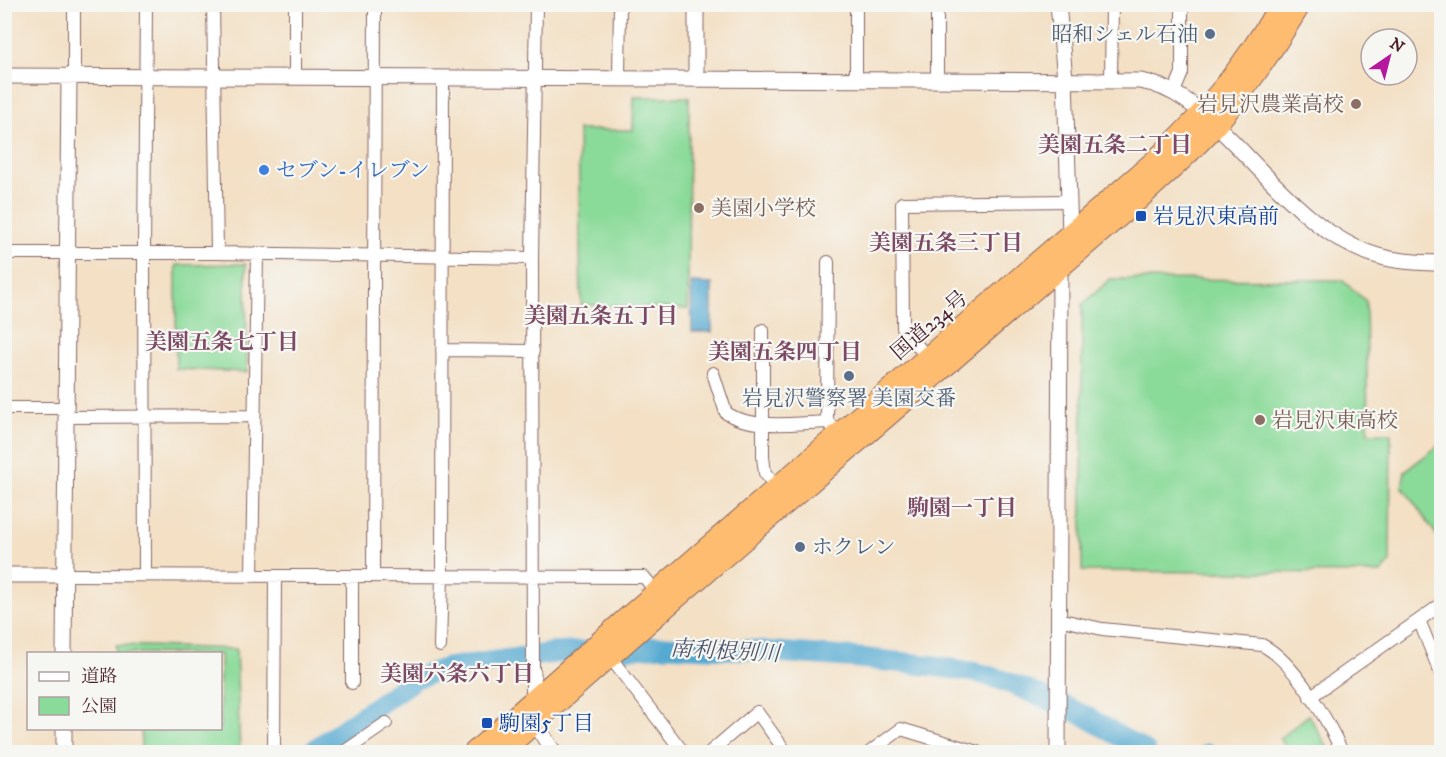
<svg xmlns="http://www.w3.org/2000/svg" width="1446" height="757" font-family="'IM FELL DW Pica','Noto Serif JP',serif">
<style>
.green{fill:#8ada99;stroke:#6a7c62;stroke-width:1.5}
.water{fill:#56aad2;stroke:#50647e;stroke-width:1.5}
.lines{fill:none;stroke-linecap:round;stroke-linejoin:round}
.canal{stroke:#56aad2;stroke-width:12}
.river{stroke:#56aad2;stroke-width:21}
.minor-casing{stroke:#856361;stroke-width:14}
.tertiary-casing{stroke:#856361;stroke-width:17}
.trunk-casing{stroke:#856361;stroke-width:22}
.minor{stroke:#fff;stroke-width:12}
.tertiary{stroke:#fff;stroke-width:15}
.trunk{stroke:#febc70;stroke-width:20}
.service-dot{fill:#5c6f8a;stroke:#f6f6f2;stroke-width:2}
.education-dot{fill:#8d6e63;stroke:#f6f6f2;stroke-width:2}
.shop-dot{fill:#3f7fe0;stroke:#f6f6f2;stroke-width:2}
.transit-dot{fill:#1a4fb4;stroke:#f6f6f2;stroke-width:2}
.labels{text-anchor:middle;stroke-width:4.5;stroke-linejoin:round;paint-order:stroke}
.service-label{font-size:21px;fill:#4e5e75;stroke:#f6f6f2;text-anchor:end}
.education-label{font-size:21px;fill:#785e54;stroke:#f6f6f2;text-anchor:start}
.shop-label{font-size:21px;fill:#366cbe;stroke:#f6f6f2;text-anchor:start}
.transit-label{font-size:21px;fill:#164399;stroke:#f6f6f2;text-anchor:start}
.street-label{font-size:21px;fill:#4a1f2b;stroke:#f6f6f2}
.neighbourhood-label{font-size:22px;font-weight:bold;fill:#7c4a64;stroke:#f6f6f2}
.water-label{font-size:22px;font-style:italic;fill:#4f576e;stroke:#f6f6f2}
</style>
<rect width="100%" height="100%" fill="#f6f6f2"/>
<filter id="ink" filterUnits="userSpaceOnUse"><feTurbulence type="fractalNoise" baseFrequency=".0167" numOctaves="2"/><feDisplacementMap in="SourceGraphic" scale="12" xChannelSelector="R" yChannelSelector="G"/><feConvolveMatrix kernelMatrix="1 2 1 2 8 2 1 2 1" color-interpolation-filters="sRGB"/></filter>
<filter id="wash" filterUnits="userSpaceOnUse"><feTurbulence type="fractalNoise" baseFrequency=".008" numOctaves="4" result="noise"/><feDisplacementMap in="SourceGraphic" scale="24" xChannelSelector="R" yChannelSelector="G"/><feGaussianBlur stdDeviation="1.35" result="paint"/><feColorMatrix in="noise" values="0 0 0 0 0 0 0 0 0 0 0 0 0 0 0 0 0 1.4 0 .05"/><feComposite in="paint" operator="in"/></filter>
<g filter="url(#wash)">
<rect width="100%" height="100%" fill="#f3e0c5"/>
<!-- green -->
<path class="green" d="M634,97H689L688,309L581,305L578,130H633Z
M246,264L247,372L176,369V265Z
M1110,279L1342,280L1366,301L1368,433H1391L1390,563L1381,573L1082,571V305Z
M1441,444L1442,535L1438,537L1402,486L1405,471Z
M116,645L236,649L240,752H141V729L220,728V654L116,653Z
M1309,715L1330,752H1288L1280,738Z"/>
<!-- water -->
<path class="water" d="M691,283L712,284V332H692Z"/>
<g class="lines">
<!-- canal -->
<path class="canal" d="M1204,752L1209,749"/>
<!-- river -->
<path class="river" d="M311,752L416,678L447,668L553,653L666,646L750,650L859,658L934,666L978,673L1002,680L1062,705L1087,717L1146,752"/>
</g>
</g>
<g filter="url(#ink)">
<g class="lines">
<defs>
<path id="minor" d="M213,4L217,253
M937,4V81
M74,76V4
M295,77V4
M619,79L620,4
M856,80V4
M1111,80L1112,4
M1174,92L1182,73V4
M4,253H217L532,258
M828,262L827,422L844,436
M763,330V457L765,473L780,492
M442,350L533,351
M931,362L903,328L902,203L1069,201
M713,373L726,413C753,430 795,423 827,422
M4,408H66
M66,417L254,416
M64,575L644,577L660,596
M145,575L144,253L146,4
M252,576L257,253
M373,576L375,4
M1058,619L1102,629L1262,645C1294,661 1328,720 1342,752
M1419,620L1442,677
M440,646L442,576L443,78
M610,657L683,752
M533,673L532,258L536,4
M352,683V576
M1310,697L1442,604
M274,752L275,576
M344,752L386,723
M710,752L757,712L786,752
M870,752L901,729L977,752"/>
<path id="tertiary" d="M696,4V79
M1058,4L1065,79L1070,235L1060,268L1058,752
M4,76L1140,81C1174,86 1200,110 1224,133C1268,176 1317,239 1378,256C1399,262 1420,263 1442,263
M4,575H64
M64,654L69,76
M533,673C535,710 530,721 554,752
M64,752V728"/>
<path id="trunk" d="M474,752L666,583L1155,160C1208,110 1243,67 1280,4
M502,752L679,596L1134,204C1162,178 1192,153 1217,124C1249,87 1275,47 1301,4"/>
</defs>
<!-- minor casing -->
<use href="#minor" class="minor-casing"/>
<!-- tertiary casing -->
<use href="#tertiary" class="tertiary-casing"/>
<!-- trunk casing -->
<use href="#trunk" class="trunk-casing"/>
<!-- minor -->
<use href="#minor" class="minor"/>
<!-- tertiary -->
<use href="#tertiary" class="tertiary"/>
<!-- trunk -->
<use href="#trunk" class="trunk"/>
</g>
</g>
<!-- markers -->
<g class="service-dot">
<circle cx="1210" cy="34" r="6"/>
<circle cx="849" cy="376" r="6"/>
<circle cx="800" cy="547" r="6"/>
</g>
<g class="education-dot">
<circle cx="1356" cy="104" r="6"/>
<circle cx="699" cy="208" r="6"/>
<circle cx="1260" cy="420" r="6"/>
</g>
<circle class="shop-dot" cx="264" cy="170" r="6"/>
<g class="transit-dot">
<rect x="1135" y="210" width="12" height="12" rx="3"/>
<rect x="481" y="717" width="12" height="12" rx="3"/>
</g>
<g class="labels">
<!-- service labels -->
<g class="service-label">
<text x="1198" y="41">昭和シェル石油</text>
<text x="849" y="405" text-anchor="middle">岩見沢警察署 美園交番</text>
<text x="812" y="554" text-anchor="start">ホクレン</text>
</g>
<!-- education labels -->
<g class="education-label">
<text x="1344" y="111" text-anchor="end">岩見沢農業高校</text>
<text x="711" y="215">美園小学校</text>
<text x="1272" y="427">岩見沢東高校</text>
</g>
<!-- shop labels -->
<g class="shop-label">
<text x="276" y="177">セブン-イレブン</text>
</g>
<!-- transit labels -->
<g class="transit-label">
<text x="1153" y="223">岩見沢東高前</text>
<text x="499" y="730">駒園5丁目</text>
</g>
<!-- street labels -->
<g class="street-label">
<text transform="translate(929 325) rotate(-41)" y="7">国道234号</text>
</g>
<!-- neighbourhood labels -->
<g class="neighbourhood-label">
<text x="1115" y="152">美園五条二丁目</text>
<text x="946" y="250">美園五条三丁目</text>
<text x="601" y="323">美園五条五丁目</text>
<text x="222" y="349">美園五条七丁目</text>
<text x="785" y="359">美園五条四丁目</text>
<text x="962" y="515">駒園一丁目</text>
<text x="457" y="681">美園六条六丁目</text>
</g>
<!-- water labels -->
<g class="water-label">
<text transform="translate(725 650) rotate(3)" y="8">南利根別川</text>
</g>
</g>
<!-- margin -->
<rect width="1446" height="757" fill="none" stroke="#f6f6f2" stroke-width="24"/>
<!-- legend -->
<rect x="27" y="652" width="195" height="78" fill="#f6f6f2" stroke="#b1a0a2" stroke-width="1.5"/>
<rect x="39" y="672" width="30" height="9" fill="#ffffff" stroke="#b1a0a2" stroke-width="1.5"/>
<text x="81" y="682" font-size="18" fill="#4a1f2b">道路</text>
<rect x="39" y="697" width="30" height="18" fill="#8ada99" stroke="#b1a0a2" stroke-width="1.5"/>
<text x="81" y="712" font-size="18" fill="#4a1f2b">公園</text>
<!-- north arrow -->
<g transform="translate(1389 57) rotate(35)"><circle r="28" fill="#f6f6f2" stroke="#b1a0a2" stroke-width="1.5"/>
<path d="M0-4.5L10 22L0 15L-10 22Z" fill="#b5179e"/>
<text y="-9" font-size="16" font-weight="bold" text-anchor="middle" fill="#4a1f2b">N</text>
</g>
</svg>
